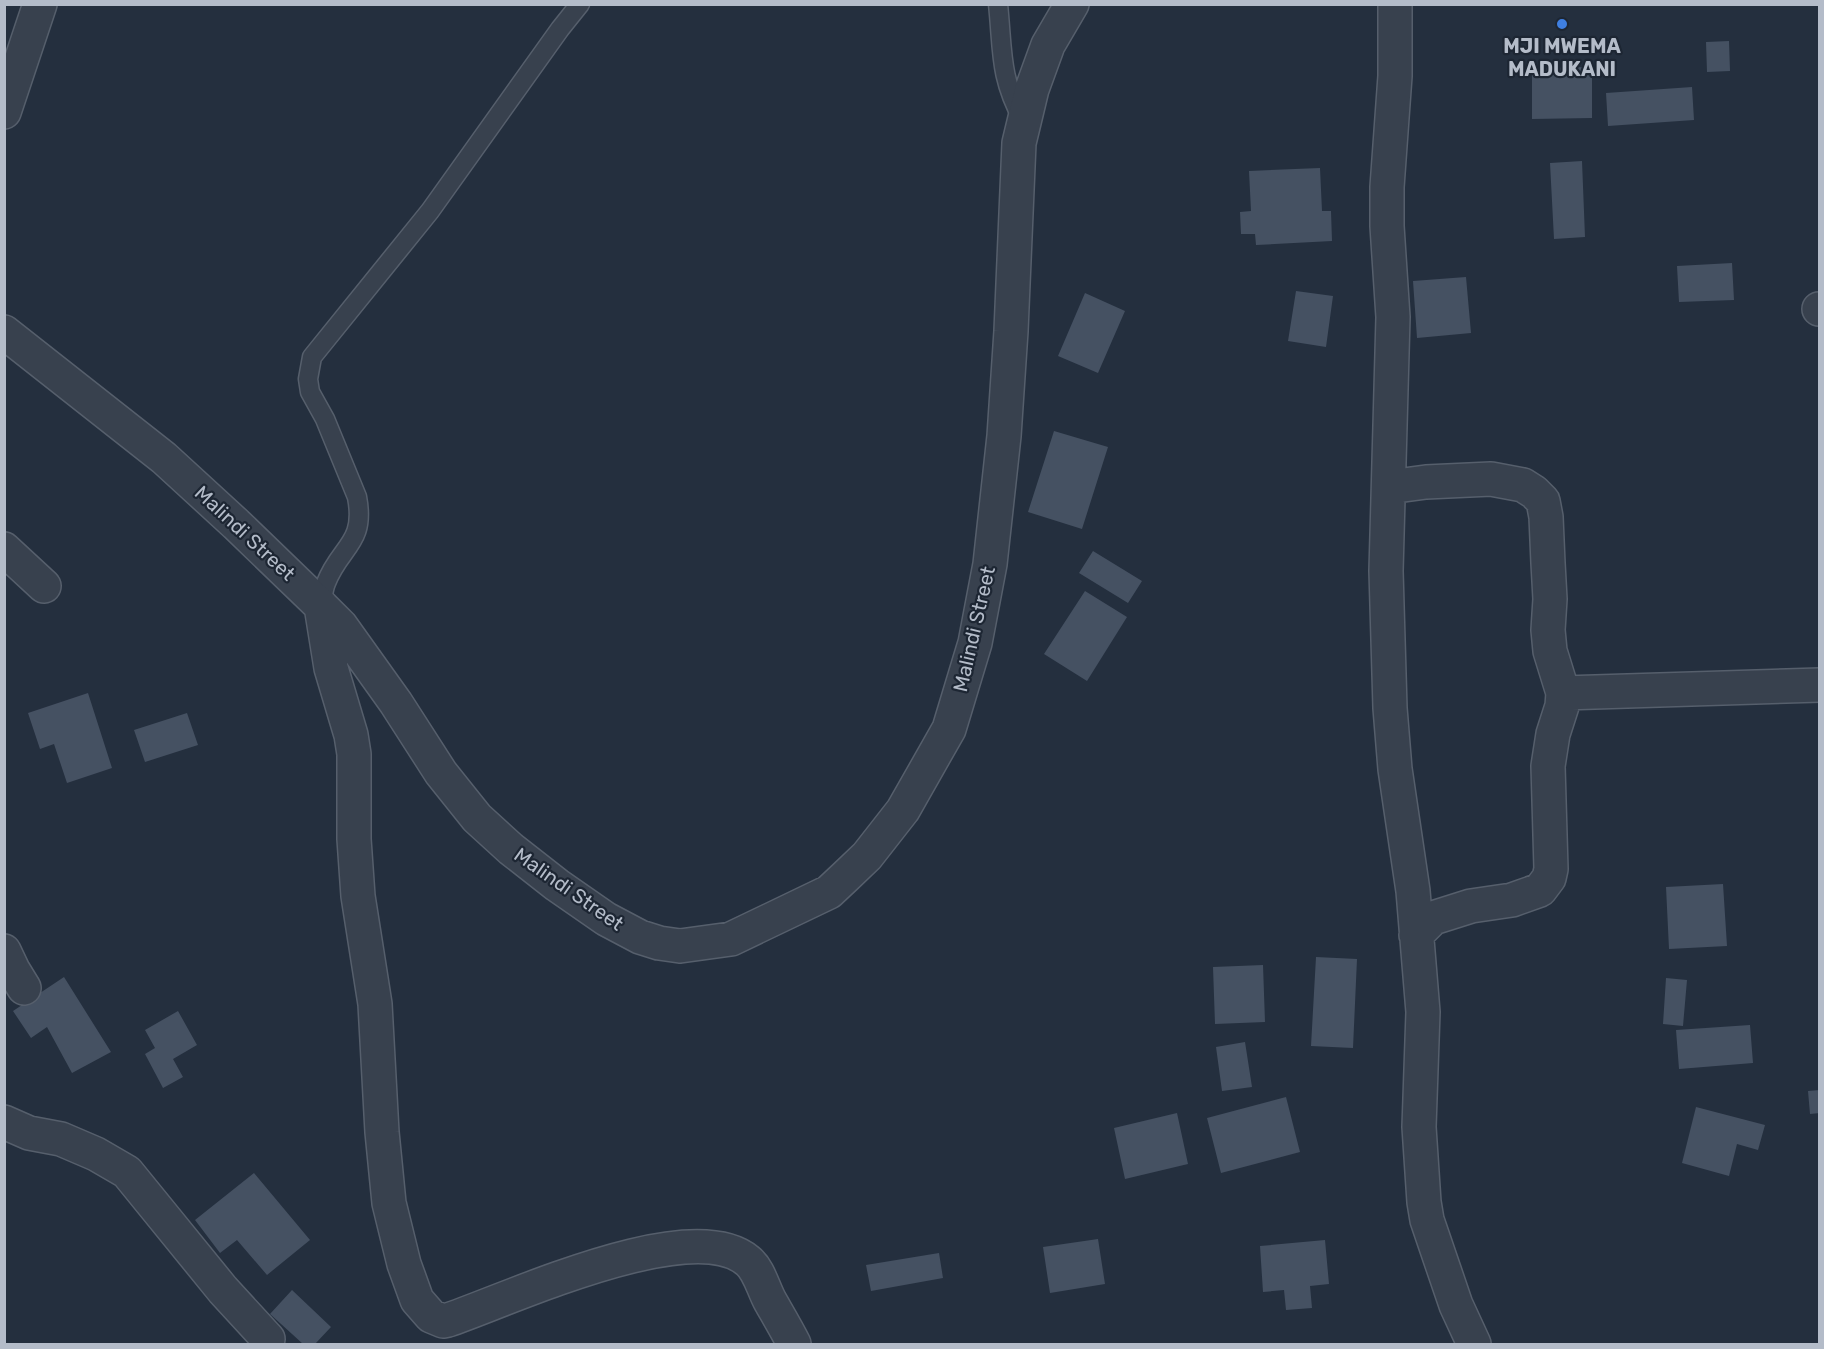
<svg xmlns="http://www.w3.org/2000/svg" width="1824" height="1349" font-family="Rubik,sans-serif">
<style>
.building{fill:#455162}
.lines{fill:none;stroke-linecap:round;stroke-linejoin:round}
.service-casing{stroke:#565f6c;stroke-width:21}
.minor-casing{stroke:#565f6c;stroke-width:36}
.service{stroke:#38414e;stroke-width:18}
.minor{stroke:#38414e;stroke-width:33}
.shop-dot{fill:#3f7fe0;stroke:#1d2633;stroke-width:2}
.labels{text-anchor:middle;stroke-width:4.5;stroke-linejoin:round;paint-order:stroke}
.poi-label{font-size:20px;font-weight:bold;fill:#b4bcc9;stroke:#1d2633}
.street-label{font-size:20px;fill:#b4bcc9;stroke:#1d2633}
</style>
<rect width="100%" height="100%" fill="#242f3e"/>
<!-- building -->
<path class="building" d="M1729,41L1730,71L1707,72L1706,42Z
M1592,67V118L1532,119V68Z
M1692,87L1694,120L1608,126L1606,93Z
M1582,161L1585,237L1554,239L1550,163Z
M1320,168L1322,211H1331L1332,241L1256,245L1255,234H1241L1240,212L1251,211L1249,171Z
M1732,263L1734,300L1679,302L1677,266Z
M1466,277L1471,333L1417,338L1413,281Z
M1296,291L1333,296L1326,347L1288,341Z
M1085,293L1125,311L1098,373L1058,356Z
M1054,431L1108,447L1082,529L1028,512Z
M1093,551L1142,581L1128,603L1079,573Z
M1085,591L1127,617L1087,681L1044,654Z
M88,693L112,768L67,783L54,744L40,749L28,713Z
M187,713L198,745L145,762L134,730Z
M1723,884L1727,946L1669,949L1666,887Z
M1316,957L1357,959L1353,1048L1311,1046Z
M1263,965L1265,1022L1215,1024L1213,967Z
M64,977L111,1052L72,1073L47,1027L31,1038L13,1011Z
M1666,978L1687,980L1683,1026L1663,1024Z
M178,1011L197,1045L173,1059L183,1077L163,1088L145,1054L155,1048L145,1030Z
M1750,1025L1753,1063L1679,1069L1676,1030Z
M1245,1042L1252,1087L1222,1091L1216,1047Z
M1820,1090V1113L1810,1114L1808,1091Z
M1286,1097L1300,1152L1221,1173L1207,1118Z
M1696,1107L1765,1125L1758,1150L1737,1144L1729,1176L1682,1163Z
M1177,1113L1188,1164L1125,1179L1114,1128Z
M254,1173L310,1240L267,1275L237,1240L220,1253L195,1220Z
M1098,1239L1105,1284L1050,1293L1043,1247Z
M1325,1240L1329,1284L1310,1286L1312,1308L1286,1310L1284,1290L1263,1292L1260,1246Z
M939,1253L943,1278L871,1291L866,1265Z
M292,1290L331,1327L315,1344H303L270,1314Z"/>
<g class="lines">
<defs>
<path id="service" d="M998,4C1003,51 999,76 1023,120
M321,606C323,598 323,590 326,583C340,546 366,544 357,497L325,419L310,392L308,379L312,357L430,211L560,29L580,4"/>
<path id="minor" d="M1395,4V76L1387,187V226L1393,317L1386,571L1390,708L1395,769L1413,891L1423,1012L1419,1127L1424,1202L1427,1220L1456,1305L1474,1344
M4,112L40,4
M1819,309H1820
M4,332L164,458L236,524L321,606L341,626L396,703L441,773L477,818L511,849L557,885L606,919L640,937L659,943L680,946L731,939L829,892L845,877L867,856L903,810L949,729L975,643L990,564L1004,436L1011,331L1019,143L1032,89L1048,45L1072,4
M1389,487L1426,482L1491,479L1523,485L1534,492L1543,501L1546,517L1548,563L1550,599L1548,630L1550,651L1563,693
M4,549L44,586
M321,606L331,668L351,735L354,754V839L358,896L375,1004L382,1132L389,1203L404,1264L417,1300L431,1316L443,1321L448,1320C510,1299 692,1213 748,1261C759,1270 763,1288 770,1301C778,1315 787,1330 794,1344
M1416,935L1433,918L1471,906L1512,900L1540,890L1549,878L1551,869L1548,766L1553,734L1562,706L1563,693L1820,685
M4,951L13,970L24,988
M4,1122L29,1133L61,1139L96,1154L127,1172L223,1290L268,1339"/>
</defs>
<!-- service casing -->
<use href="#service" class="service-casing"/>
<!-- minor casing -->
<use href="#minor" class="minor-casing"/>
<!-- service -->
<use href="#service" class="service"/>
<!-- minor -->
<use href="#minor" class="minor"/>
</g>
<!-- markers -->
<circle class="shop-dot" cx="1562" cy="24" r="6"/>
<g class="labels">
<!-- poi labels -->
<g class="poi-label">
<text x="1562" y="53">MJI MWEMA<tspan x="1562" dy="23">MADUKANI</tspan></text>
</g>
<!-- street labels -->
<g class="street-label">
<text transform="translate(245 533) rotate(43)" y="7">Malindi Street</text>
<text transform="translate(974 629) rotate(-77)" y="7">Malindi Street</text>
<text transform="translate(569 889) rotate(35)" y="7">Malindi Street</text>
</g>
</g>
<!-- border -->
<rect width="1824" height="1349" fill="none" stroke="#b4bcc9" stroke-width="12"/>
</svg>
